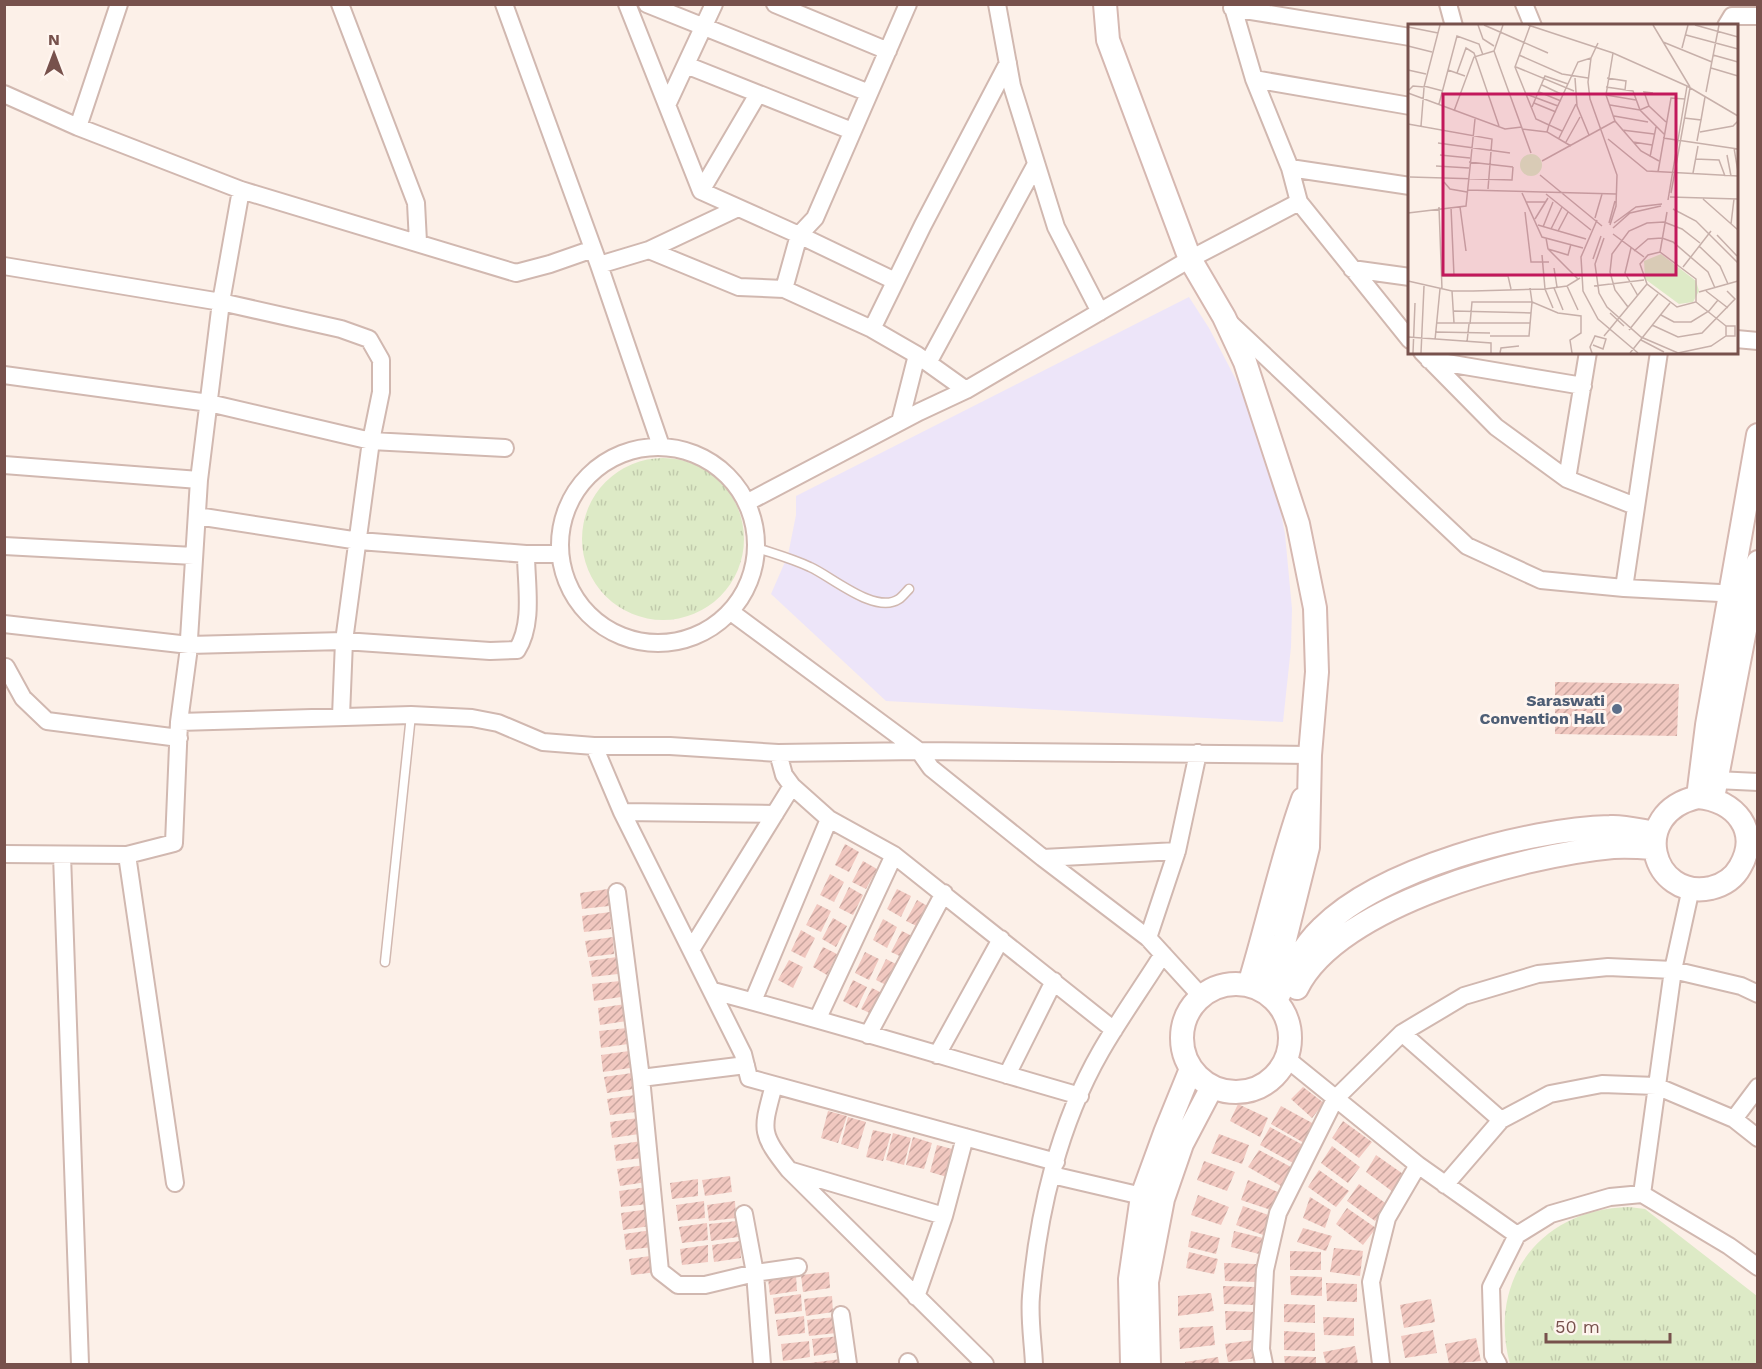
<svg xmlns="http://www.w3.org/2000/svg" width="1762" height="1369" font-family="'Work Sans',sans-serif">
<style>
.education{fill:#ede5f9}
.park{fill:url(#park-tufts)}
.building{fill:url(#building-hatch)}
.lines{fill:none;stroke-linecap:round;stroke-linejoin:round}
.lane-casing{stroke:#d1b8b0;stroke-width:11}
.street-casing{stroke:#d1b8b0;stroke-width:20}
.secondary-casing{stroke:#d6b8b1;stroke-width:26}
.lane{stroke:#fff;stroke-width:8}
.street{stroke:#fff;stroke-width:16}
.secondary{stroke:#fff;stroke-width:22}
.service-dot{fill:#5c6f8a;stroke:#fff5ef;stroke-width:2}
.labels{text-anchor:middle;stroke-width:6;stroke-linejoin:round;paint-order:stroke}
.service-label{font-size:16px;font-weight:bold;fill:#4e5e75;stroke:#fff5ef;text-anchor:end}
.inset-road{fill:none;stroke:#c7b0aa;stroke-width:1.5}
.view{fill:#c2185b;fill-opacity:0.15;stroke:#c2185b;stroke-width:3}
.inset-edge{fill:none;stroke:#77514c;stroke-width:3}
</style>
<defs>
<pattern id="park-tufts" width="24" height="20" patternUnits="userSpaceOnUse" patternTransform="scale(1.5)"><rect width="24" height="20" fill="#ddeac6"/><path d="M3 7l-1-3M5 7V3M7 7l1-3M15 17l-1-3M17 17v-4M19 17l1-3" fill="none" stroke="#c1caac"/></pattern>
<pattern id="building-hatch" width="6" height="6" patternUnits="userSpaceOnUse" patternTransform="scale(1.5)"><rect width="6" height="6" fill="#f1c8c0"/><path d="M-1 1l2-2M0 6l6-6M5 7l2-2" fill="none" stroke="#c8a59e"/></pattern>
</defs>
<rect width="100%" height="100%" fill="#fcf0e8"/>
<!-- education -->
<path class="education" d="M1189,297L1209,328L1243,393L1278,497L1285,534L1292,609L1291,647L1283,722L886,701L771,594L788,555L796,515V496Z"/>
<!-- park -->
<path class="park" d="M582 539a81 81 0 1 1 162 0a81 81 0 1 1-162 0Z
M1629,1207L1645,1209L1757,1296V1364H1510C1487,1279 1541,1209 1629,1207Z"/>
<!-- building -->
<path class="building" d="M1555,682L1679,684L1677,736L1555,734Z
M845,844L859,852L849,872L835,865Z
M863,861L877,869L866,889L852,882Z
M830,874L844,882L834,902L820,895Z
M849,887L863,895L853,915L839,908Z
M608,889L609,906L582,909L580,893Z
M897,889L911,896L901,917L887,909Z
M917,900L931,908L921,928L906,921Z
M817,904L831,911L821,932L806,925Z
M610,912L611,929L584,932L582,916Z
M833,918L847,926L836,947L822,939Z
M883,919L897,927L887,948L873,940Z
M801,930L815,938L805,958L791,951Z
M902,931L916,938L906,959L891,952Z
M613,937L614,954L588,957L585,941Z
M823,947L837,954L827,975L813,967Z
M865,952L879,959L869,980L855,973Z
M617,957L618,974L592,977L589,961Z
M886,959L900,966L890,987L876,980Z
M789,960L803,967L793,988L778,980Z
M853,980L867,987L857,1008L843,1001Z
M620,981L621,997L594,1001L592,984Z
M872,988L886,995L876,1016L861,1009Z
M626,1004L627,1021L600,1025L598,1008Z
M627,1028L628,1044L601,1048L599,1031Z
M629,1051L630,1068L603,1072L601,1055Z
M632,1073L633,1089L607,1093L604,1077Z
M1303,1087L1324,1103L1312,1118L1291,1099Z
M635,1095L636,1112L610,1115L607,1099Z
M1238,1104L1268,1118L1260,1137L1230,1121Z
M1281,1106L1314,1124L1304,1143L1271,1124Z
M828,1111L847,1116L838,1143L821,1138Z
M848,1117L866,1122L858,1149L841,1144Z
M638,1118L639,1134L612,1138L610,1122Z
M1343,1121L1372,1142L1359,1158L1332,1138Z
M1270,1127L1303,1145L1293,1163L1260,1145Z
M873,1130L891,1134L883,1161L866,1157Z
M893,1133L911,1138L904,1165L886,1160Z
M1219,1134L1249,1145L1242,1164L1211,1153Z
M913,1137L932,1143L924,1169L906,1165Z
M642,1141L643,1158L616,1161L614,1145Z
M937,1145L956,1150L947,1177L930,1172Z
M1332,1146L1360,1167L1348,1183L1321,1163Z
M1259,1150L1291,1167L1281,1186L1248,1167Z
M1376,1155L1406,1176L1393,1192L1366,1172Z
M1204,1161L1235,1172L1227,1191L1197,1180Z
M645,1165L647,1182L620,1186L617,1169Z
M1319,1170L1349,1191L1336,1207L1308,1187Z
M730,1176L732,1192L705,1196L702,1180Z
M698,1179V1196L672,1199L670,1183Z
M1248,1180L1278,1192L1271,1210L1241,1200Z
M1359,1184L1388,1205L1375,1221L1347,1201Z
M647,1187L648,1204L621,1207L619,1191Z
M1198,1195L1229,1207L1221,1225L1191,1215Z
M1310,1197L1331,1210L1325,1228L1303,1218Z
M704,1201L705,1218L678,1221L676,1205Z
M735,1201L736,1218L709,1221L707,1205Z
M1243,1206L1274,1217L1266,1236L1236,1225Z
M1347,1208L1376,1228L1363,1245L1336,1224Z
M649,1209L650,1226L623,1230L621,1213Z
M737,1221L738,1237L711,1241L709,1224Z
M707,1223L708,1240L682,1243L679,1227Z
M1303,1228L1332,1236L1326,1251L1297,1242Z
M652,1230L653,1247L626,1250L624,1234Z
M1191,1231L1220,1238L1216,1254L1188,1247Z
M1234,1231L1263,1238L1259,1254L1231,1247Z
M740,1241L741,1258L714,1262L712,1245Z
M708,1245V1262L682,1265L680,1249Z
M1334,1248L1363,1251L1360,1276L1330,1272Z
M1290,1251L1321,1252V1270H1290Z
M1189,1252L1218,1259L1214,1274L1186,1268Z
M657,1255L658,1272L631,1275L629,1259Z
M1224,1263L1256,1264L1255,1282L1225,1281Z
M829,1272L830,1288L803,1292L801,1275Z
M796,1275L797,1291L770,1295L768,1279Z
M1290,1276L1322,1277V1296L1291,1295Z
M1326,1283L1357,1284V1302L1327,1301Z
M1223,1286L1255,1287V1305L1224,1304Z
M1211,1293L1214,1311L1178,1316V1296Z
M801,1294L802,1311L775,1314L773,1298Z
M832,1296L833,1312L806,1316L804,1299Z
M1431,1299L1435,1322L1404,1328L1400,1305Z
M1284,1304L1315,1305V1323L1284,1322Z
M1225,1311L1257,1312L1256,1330H1226Z
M804,1316L805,1333L778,1336L776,1320Z
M835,1317L836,1333L809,1336L807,1320Z
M1323,1317L1354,1318V1336L1324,1335Z
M1213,1326L1215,1345L1180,1349L1179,1328Z
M1433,1330L1437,1353L1405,1358L1401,1336Z
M1284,1331L1315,1333V1351L1284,1350Z
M840,1336V1352L814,1356L812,1339Z
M1476,1338L1481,1361L1449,1364L1445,1344Z
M1254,1340L1256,1358L1228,1362L1225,1344Z
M809,1341L810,1357L783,1361L781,1344Z
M1355,1346L1358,1364H1326L1323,1352Z
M1284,1356L1316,1357V1364H1285Z
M1218,1357L1219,1364H1185V1362Z
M841,1359V1364H810V1363Z"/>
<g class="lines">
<defs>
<path id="lane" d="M757,548C775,554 793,559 810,567C831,576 875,615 899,599C902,597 906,592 909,589
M385,962L411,715"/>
<path id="street" d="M340,4L416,203L418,242
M504,4L599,265L661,446
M627,4L701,191L799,235L784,289L872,329L917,355L966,390
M647,4L869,93
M775,4L888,51
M997,4L1012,86L1056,227L1100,312
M1232,4L1254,79L1290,168L1299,202L1410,340
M1448,4L1454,26
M1524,4L1533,26
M1232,8L1410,37
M1726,26L1732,16H1758
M686,65L852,131
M1254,79L1410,106
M4,94L78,127L241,190L516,273L550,264L593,249
M667,105L714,4
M78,127L119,4
M1290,168L1410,186
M701,191L758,94
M649,250L738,208
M599,265L649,250L739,287L784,289
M4,266L221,302L341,329L369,339L381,360V392L371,441L344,641L341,716
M1352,269L1410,277
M895,281L799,235L815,218L908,4
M1231,324L1467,546L1541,580L1624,588L1739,594
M872,329L923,225L1008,63
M1736,339L1758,341
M1422,352L1496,427L1567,479L1635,506
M1429,360L1583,386
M928,363L1036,164
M4,375L209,403L371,441L505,448
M900,422L917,355
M560 545a98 98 0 1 1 196 0a98 98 0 1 1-196 0Z
M4,465L199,480
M1567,479L1588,352
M748,502L919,412L966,390L1190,259L1299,202
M197,516L359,541L526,554H559
M4,546L194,556
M1624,588L1659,352
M731,612L919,751L931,768L1043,858L1148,938L1201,996
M4,624L189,645L344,641L490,651L517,650C534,623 526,584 526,554
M6,667L23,698L47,721L179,738
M179,722L411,715L472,718L498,723L543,742L594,746H670L778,753L919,751L1310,755
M594,746L622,812L743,1054L749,1078L1056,1162
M778,753L784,775L792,786L829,819L894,855L1114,1030
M1716,780L1758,782
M622,812L775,814
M4,854L127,855L174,843L179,722L188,655L199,480L221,302L241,190
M62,855L80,1364
M127,855L175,1183
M1043,858L1177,851
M617,892L641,1078L660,1271L678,1285H705L755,1273L798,1267
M1148,938L1177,851L1198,753
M692,948L792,786
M713,991C836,1023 958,1061 1080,1096
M753,1001L829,819
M818,1018L894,855
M1402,1033L1501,1120
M868,1035L944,893
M937,1055L1001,939
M1287,1059L1418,1165L1517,1235
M1007,1075L1054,981
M641,1078L746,1065
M774,1085C762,1130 759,1132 789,1170L985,1364
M1734,1119L1758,1087
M792,1171L944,1216L965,1137
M1052,1175L1142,1196
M1445,1185L1501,1120L1550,1094L1602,1084L1656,1086L1734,1119L1758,1138
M1642,1194L1673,970L1691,888
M744,1214L755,1273L762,1364
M916,1297L944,1216
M841,1315L848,1364
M908,1362L909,1364
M1034,1364C1033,1342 1029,1318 1031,1296C1038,1212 1059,1124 1101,1051C1120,1018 1143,986 1163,954
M1264,1364L1261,1349L1265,1270L1278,1213L1335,1099L1402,1033L1464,996L1538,974L1608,967L1673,970L1741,986L1758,994
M1381,1364L1371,1282L1387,1218L1418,1165
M1498,1364L1493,1355L1491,1287L1517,1235L1551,1214L1610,1197L1642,1194L1729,1246L1758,1267"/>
<path id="secondary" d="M1105,4L1108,40L1190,259L1224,317L1245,362L1298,524L1315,608L1317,672L1310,755L1308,847L1285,939L1264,991
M1698,797L1707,725L1758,435
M1698,797C1735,800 1761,831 1740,867C1734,878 1723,885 1711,888C1652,901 1627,813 1698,797Z
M1713,798L1758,562
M1182 1038a54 54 0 1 1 108 0a54 54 0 1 1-108 0Z
M1249,985C1268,923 1281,860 1303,799
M1297,988C1338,904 1526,855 1613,847C1627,846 1641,847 1654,848
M1276,1001C1288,975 1301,948 1322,928C1381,869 1527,829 1610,827C1625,826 1641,831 1655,833
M1132,1364L1130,1279L1142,1196L1165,1133L1191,1069
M1149,1364L1147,1282L1163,1199L1182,1144L1212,1087"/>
</defs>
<!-- lane casing -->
<use href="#lane" class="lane-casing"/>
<!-- street casing -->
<use href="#street" class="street-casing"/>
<!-- secondary casing -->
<use href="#secondary" class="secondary-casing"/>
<!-- lane -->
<use href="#lane" class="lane"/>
<!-- street -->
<use href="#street" class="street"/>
<!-- secondary -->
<use href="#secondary" class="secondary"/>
</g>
<!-- markers -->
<circle class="service-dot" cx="1617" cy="709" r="6"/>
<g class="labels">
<!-- service labels -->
<g class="service-label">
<text x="1605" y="706">Saraswati<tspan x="1605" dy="18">Convention Hall</tspan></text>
</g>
</g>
<!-- overview -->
<g transform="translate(1408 24)">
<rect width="330" height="330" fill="#fcf0e8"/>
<path d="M112 141a11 11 0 1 1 22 0a11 11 0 1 1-22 0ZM253,230L288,257L291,267L285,278L271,280L237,255L236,237Z" fill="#ddeac6"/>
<path class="inset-road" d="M70,1L75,15L86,22M76,1L140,29M95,1L86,27L123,129M120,1L205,29L279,62L330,92M245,1L282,63M287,1L330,13M122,2L107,43L128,95L141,101L139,108L163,122M0,3L30,9M278,11L330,25M255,18L304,38M190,19L183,34L180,58L182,75L209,151L208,182L202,201M0,22L24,28M274,24L280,1M205,29L198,71L207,97L233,127L251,137M111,31L154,50L180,54M305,31L330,38M108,43L166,67M303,44L330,52M0,46L18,50M40,46L57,52M49,49L58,24L66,29L91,102M167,54L169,82L181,111M199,54L218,57L217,66M134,61L155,71M16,62L35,67M198,63L225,67L232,86L256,110M0,67L5,62L16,63L32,1M131,68L153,77M298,68L311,1M0,69L97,105L114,103M245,69L236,68L241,82L258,98M118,70L150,82M198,71L228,76M126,79L148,88M31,80L49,12L71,20L75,31M202,81L232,86L241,82M124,83L137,52L160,60M46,87L66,33L86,27M206,92L240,98M276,94L293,96L289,117M293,96L297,73M0,100L84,115L80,165M13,102L16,64M114,105L139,108M214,106L246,110M154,107L141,101L170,38L183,34M292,108L325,102L330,97M151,114L168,80M255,114L330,125M200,115L239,147L330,152M158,118L172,93M225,118L244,121M30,119L102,129M326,124L330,148M32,131L62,134M319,131L323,152M242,133L248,103M287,135L311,136L317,152M134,137L207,97M61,138L105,143M28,142L61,144M250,148L263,74L277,75M285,149L290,122M132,151L194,202M2,153L104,156L105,143M36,158L42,165L59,168M59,166L208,170M114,169L134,213L175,224M263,169L282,64M138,170L183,206M262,173L330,175M295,175L330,206M260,176L279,62M118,178H138M31,183L34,265M43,183L46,252M52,183L58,227M265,185L288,197L330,239M117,188L123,238H141M0,189L58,182L67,95M187,194L194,170M127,195L140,174M189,196L173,233L175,267L190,295L230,329M201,199L207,177M206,199L228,183L254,180M323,200L326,175M130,201L178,215M135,203L145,178M205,204L222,189L253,182M143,205L154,183M150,207L160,188M205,210L236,233M309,211L329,232M138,214L140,225L170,255M196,214L187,240L191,269L199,283L233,313L270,329L303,322L318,312H327V302H318V312M291,222L312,242L320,260M223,224L217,249L230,272M140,225L160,231L163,220M226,227L240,215L254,214L265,218L300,248L307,264M252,228L288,255V278L269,283L239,260L232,240L240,231ZM252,228L259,188M134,231L137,265L145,284M185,235L193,212M275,243L303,207M146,244L149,263M34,252H100L103,265M0,257L44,267H65L137,265L159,262L172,254M159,262L170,286M186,262L236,256M122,264L124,278L150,289L173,292V309L162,316L164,329M146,264L155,286M44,267L46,299M298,267L320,284M291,268L330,257M288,278L318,302M220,283L207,266L202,248L204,230L221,207L239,199L256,198L274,205L292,219M46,287L123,289L121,312H82M202,289L216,302M253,291L266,298H283L301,287L310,276M28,299H122M62,300L64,278H124L123,289M244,301L270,313L294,309L327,275L319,267M221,306L250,270M27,308L82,309M196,312L239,260M0,313L83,319V329M27,316L32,265M233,316L256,328M59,318L61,300M5,329L7,279M13,329L16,262M92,329L93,324L111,322M184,329L182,323L187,312L198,315L195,325L185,321M222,329L262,279"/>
<path class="view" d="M35,70H268V251H35Z"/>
<rect width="330" height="330" class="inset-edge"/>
</g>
<!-- border -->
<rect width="1762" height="1369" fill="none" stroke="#77514c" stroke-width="12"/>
<!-- north arrow -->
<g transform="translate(54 54)" stroke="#fff5ef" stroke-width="4.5" paint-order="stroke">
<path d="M0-4.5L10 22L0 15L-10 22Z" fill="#77514c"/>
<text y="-9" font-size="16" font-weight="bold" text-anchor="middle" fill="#77514c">N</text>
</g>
<!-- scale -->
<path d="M1546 1333v9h124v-9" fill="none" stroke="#77514c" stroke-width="3"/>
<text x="1555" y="1333" font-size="18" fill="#77514c" stroke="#fff5ef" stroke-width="4.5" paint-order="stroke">50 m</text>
</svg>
